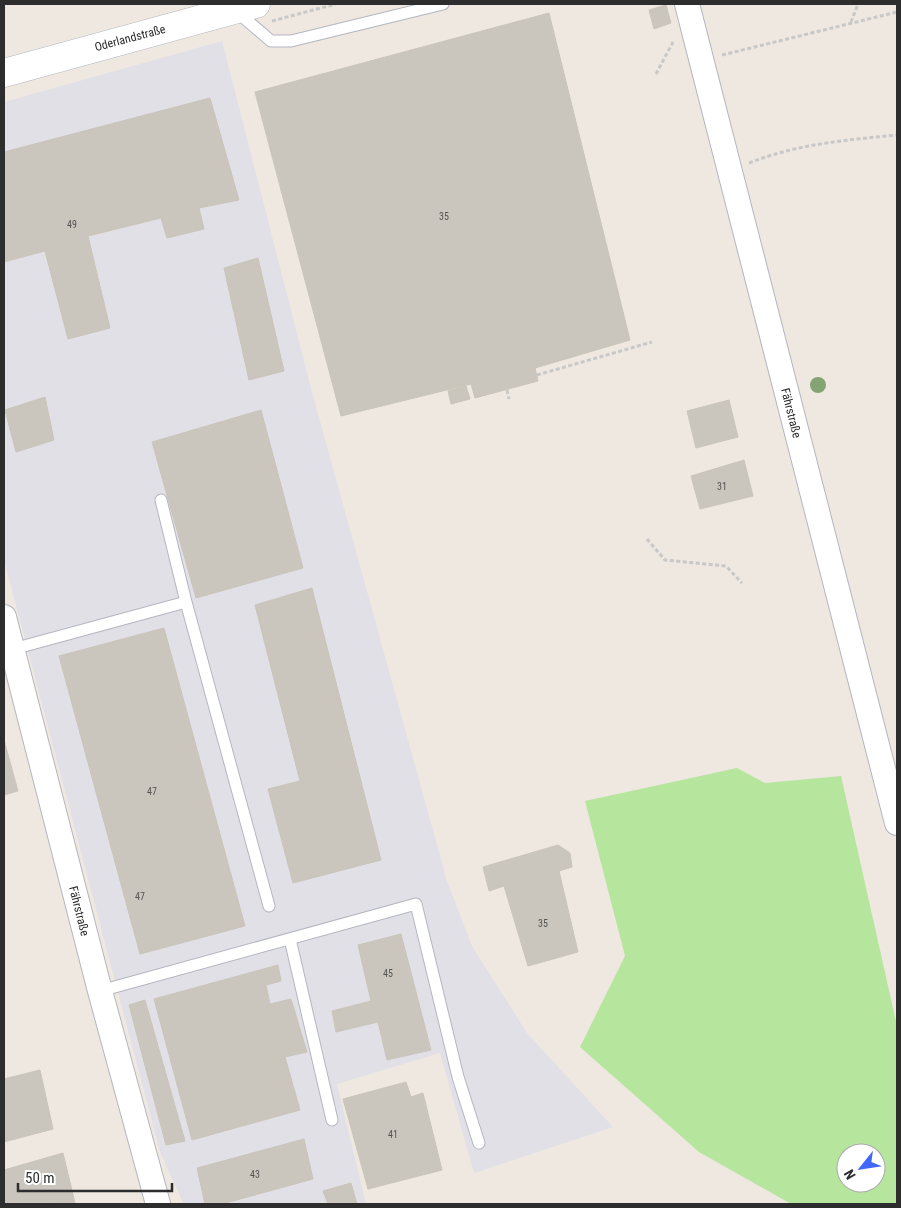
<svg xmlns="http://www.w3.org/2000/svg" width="901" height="1208" font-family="'Roboto Condensed',sans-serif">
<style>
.industrial{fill:#e2e0e7}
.green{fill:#b6e59d;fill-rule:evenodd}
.building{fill:#cac6be;stroke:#cac4b9}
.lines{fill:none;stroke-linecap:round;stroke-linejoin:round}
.lane-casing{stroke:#b3b6c0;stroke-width:13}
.street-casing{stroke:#b3b6c0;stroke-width:26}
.secondary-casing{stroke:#b3b6c0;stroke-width:29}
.path{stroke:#c8c8c8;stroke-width:3;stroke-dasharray:4 2.5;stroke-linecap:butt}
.lane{stroke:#fff;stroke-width:11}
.street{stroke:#fff;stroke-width:24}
.secondary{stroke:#fff;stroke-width:28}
.tree{fill:#84a474}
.labels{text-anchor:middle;stroke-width:4;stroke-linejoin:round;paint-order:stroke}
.number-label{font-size:10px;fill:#545351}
.street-label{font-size:12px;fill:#2d2d2d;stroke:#fff}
</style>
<rect width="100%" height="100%" fill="#eee8e0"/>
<!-- industrial -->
<path class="industrial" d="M222,41L312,392L447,881L472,946L527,1033L613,1127L474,1173L440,1053L337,1084L366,1204L183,1203L160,1152L4,560V102Z"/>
<!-- green -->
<path class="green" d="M737,768L765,783L841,776L897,1026V1204H791L699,1152L580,1047L625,956L585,801ZM846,1153H876V1183H846Z"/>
<!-- building -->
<path class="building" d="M666,5L671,23L654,29L649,10Z
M549,13L630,340L535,368L538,381L475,398L471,384L341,416L255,92Z
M210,98L239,200L199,208L204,229L167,238L161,218L88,236L110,328L68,339L45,251L4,262V152Z
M258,258L284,371L249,380L224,268Z
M466,386L470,399L451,404L448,391Z
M45,397L54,440L16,452L5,410Z
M729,400L738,437L696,448L687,411Z
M261,410L303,568L196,598L152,442Z
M744,460L753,496L700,509L691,476Z
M312,588L381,860L293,883L268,789L300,781L255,605Z
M164,628L245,926L140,954L59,656Z
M4,740L18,791L4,795Z
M558,845L570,853L572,867L559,871L578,952L528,966L504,886L489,891L483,867Z
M401,934L431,1050L387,1060L378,1022L336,1032L332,1011L371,1001L358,945Z
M278,965L281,981L266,985L270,1004L291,999L307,1052L285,1057L300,1110L192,1140L154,999Z
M145,1000L185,1141L166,1145L129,1005Z
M40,1070L53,1129L4,1142V1079Z
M406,1082L411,1097L423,1093L442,1170L368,1189L343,1099Z
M304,1139L313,1179L222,1204H205L197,1168Z
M63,1153L75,1203L4,1204V1170Z
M351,1183L357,1204H328L323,1191Z"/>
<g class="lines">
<defs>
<path id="lane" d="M236,11L271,41H291L443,4
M161,500L186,602
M13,649L186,602L269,906
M290,939L332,1120
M100,991L416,904L458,1077L479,1143"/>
<path id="street" d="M687,4L897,823
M4,617L100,991L158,1204"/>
<path id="secondary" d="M4,73L256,4"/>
</defs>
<!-- lane casing -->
<use href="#lane" class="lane-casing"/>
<!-- street casing -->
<use href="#street" class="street-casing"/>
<!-- secondary casing -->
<use href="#secondary" class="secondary-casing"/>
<!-- path -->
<path class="path" d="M272,21L336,4
M851,22L858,4
M722,55L897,12
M656,74L673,42
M749,163C797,144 846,140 897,135
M537,375L652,342
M507,390L509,399
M647,539L665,560L726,566L742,583"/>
<!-- lane -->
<use href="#lane" class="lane"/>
<!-- street -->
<use href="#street" class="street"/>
<!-- secondary -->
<use href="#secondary" class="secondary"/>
</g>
<!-- trees -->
<circle class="tree" cx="818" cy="385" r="8"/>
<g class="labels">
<!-- number labels -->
<g class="number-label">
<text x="444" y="220">35</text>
<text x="72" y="228">49</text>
<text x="722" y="490">31</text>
<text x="152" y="795">47</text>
<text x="140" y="900">47</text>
<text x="543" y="927">35</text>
<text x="388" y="977">45</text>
<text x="393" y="1138">41</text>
<text x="255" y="1178">43</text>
</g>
<!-- street labels -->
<g class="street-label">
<text transform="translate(130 38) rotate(-15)" y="4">Oderlandstraße</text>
<text transform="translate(791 413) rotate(76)" y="4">Fährstraße</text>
<text transform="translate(79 911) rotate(76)" y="4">Fährstraße</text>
</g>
</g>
<!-- border -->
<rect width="901" height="1208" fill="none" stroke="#2d2d2d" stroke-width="10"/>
<!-- north arrow -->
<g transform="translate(861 1168) rotate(240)"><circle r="24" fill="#ffffff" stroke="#ababab"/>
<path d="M0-4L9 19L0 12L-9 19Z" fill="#4166fb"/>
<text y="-8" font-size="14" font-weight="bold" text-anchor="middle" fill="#2d2d2d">N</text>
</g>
<!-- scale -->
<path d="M18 1183v8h154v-8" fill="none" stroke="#2d2d2d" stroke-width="2.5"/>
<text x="25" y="1183" font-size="15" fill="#2d2d2d" stroke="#ffffff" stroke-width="4" paint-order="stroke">50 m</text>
</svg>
